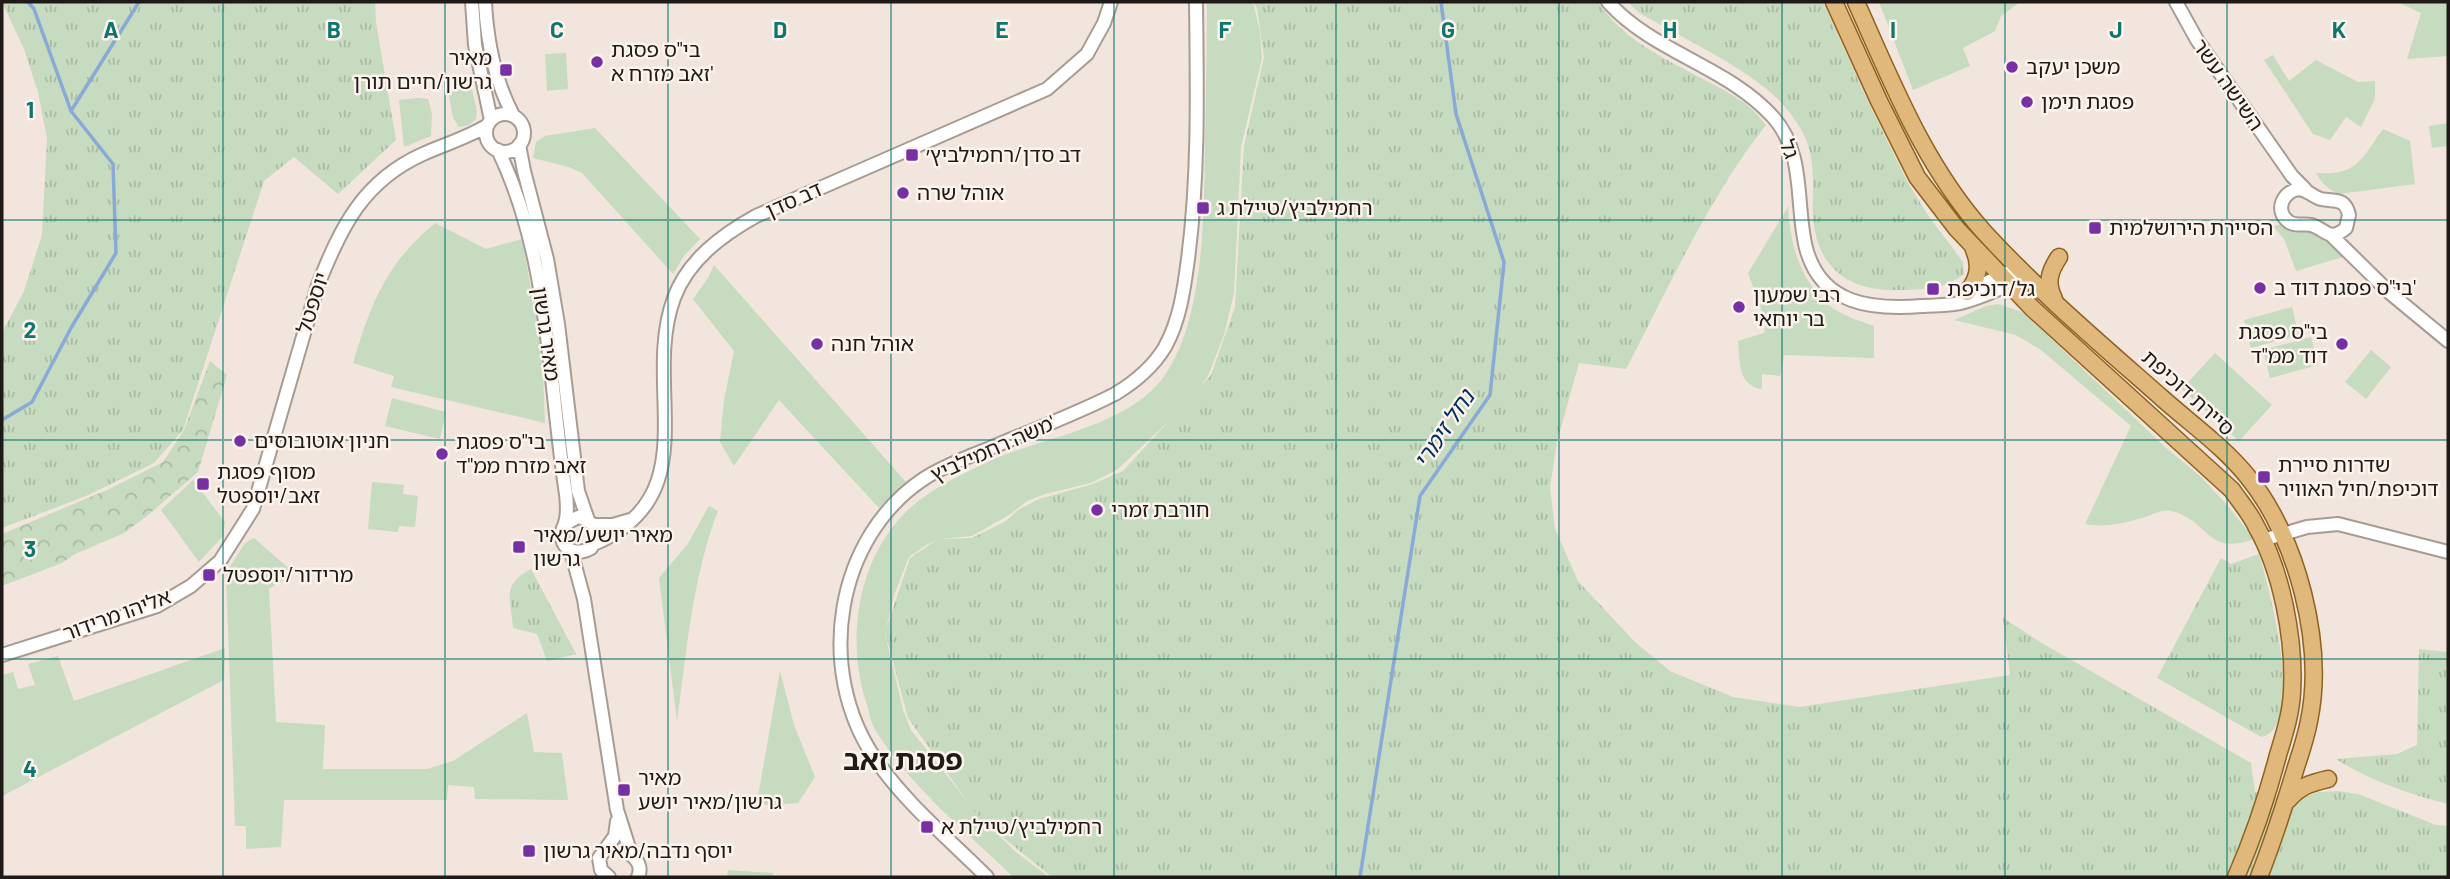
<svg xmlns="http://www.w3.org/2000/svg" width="2450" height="879" font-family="Barlow,'Noto Sans Hebrew',sans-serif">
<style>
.grass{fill:url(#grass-tufts)}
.forest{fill:url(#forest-crowns)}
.park{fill:#c6dbbf}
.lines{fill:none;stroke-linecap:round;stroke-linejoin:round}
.stream{stroke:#89aad6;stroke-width:3.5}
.minor-casing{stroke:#a79c94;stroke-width:16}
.major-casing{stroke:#8f621f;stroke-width:19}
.minor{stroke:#fff;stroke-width:12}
.major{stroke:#e0b87b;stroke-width:16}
.grid{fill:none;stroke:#0f766e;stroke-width:2;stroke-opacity:0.55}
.poi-dot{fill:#7730a3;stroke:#fdf3ed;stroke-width:2.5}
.labels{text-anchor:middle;stroke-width:5;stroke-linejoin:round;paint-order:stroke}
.poi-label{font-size:21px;fill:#1f1a18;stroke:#fdf3ed;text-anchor:start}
.street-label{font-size:21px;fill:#1f1a18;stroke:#fdf3ed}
.water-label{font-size:23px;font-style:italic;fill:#012f63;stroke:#fdf3ed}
.district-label{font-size:28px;font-weight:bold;fill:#1f1a18;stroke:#fdf3ed}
.grid-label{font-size:23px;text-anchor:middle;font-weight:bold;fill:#0f766e;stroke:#fdf3ed;stroke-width:5;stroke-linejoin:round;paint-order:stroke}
</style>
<defs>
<pattern id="grass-tufts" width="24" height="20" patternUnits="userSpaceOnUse" patternTransform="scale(1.75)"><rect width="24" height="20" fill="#c6dbbf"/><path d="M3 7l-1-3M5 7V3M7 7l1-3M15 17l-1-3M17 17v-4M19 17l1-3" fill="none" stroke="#aabba3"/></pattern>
<pattern id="forest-crowns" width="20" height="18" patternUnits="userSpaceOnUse" patternTransform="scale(1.75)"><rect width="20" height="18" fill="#c6dbbf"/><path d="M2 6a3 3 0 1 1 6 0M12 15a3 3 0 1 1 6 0" fill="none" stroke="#aabba3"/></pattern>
</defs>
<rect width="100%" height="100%" fill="#f2e5dd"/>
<!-- grass -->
<path class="grass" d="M2,2H375L376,23L396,140L338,194L294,157L264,181L183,430L154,463L86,496L2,528V333L24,291L42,235L47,138L38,92L24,49Z
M1253,2H1598C1630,52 1696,70 1743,102C1752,108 1759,117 1766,125C1710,195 1668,289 1626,369L1579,363L1557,442L1550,487L1555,529L1578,581L1635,642L1670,671L1733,697L1799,707L2010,675L2003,618L2040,642L2251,763L2255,792L2296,800L2319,792L2336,791L2358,794L2436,825L2448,826V877H1052L980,819L908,718L885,632L910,558L938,539L972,538L1006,521L1018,510L1039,499L1093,484L1123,471L1211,375L1235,307L1244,146L1264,57L1257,8Z
M1628,2H1823L1870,106L1907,181L1927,214L1963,262L1964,274C1946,289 1922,290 1899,290C1849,292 1817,268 1813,217C1812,195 1815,170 1809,148C1805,133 1795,119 1785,107C1757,72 1678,36 1638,12Z
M2259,554C2268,585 2308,728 2261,737L2157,678L2221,558L2231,564Z
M531,569L576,654L547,661L537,634L513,628C511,598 501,585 531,569Z
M2419,649L2448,652V804C2411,795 2368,780 2336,759L2397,754L2417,745Z"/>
<!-- forest -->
<path class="forest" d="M210,361L227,375L198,472L147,516L124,533L75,554L62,563L2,586V534L107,490L163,462L184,430Z"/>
<!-- park -->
<path class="park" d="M1207,2H1253L1260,32L1262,58L1241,147L1234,293L1224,335L1208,376L1190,401L1118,469L1091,483L1045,494L1027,501L1009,515L972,536L939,539L926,545L909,557L894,595L885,634L903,710L911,730L978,815L1017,853L1049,877H1013C966,831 911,788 876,731C871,723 869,713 867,705C845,639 857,557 910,508C932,488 964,473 992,460C1044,437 1130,426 1165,375C1205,317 1204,211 1205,141C1206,95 1207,48 1207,2Z
M1879,2H2020L2001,16L1995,31L1963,48L1970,66L1913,90Z
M2397,2H2448V56L2407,59L2421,13Z
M566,53L568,89L547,91L545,54Z
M2273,55L2289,81L2316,60L2358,82L2375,81V99L2361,127L2346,117L2330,140L2313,134L2264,60Z
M470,80L477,112L476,119L469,125L459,127L453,118L447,85Z
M418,98L428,99L432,114L431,136L404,147L399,100Z
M2448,123V146L2432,148L2429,126Z
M595,128L700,239L684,256L673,274L582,173L569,167L533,158L536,142L545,136Z
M2383,129L2410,141L2415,184L2339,194C2328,189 2322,184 2316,173C2358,176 2361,159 2383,129Z
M1788,207C1790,244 1801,286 1834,309C1846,317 1860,321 1874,326V358L1784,355L1780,376L1762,374V389C1737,386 1740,360 1738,341L1764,333L1766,322L1748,273Z
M435,223L486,249L522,239L542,350L545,423L391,387L394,376L353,363C371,303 386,264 435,223Z
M2283,224C2313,228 2322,236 2343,257L2296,271L2284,239L2273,226Z
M714,265L906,482L879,508L779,400L734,466L720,442L724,400L734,351L693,299L708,278Z
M1998,304L2022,312L2044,332L2165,447L2201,477L2227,505L2254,539C2206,557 2210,520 2171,511C2162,509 2153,515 2145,517C2124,523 2106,528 2085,524L2131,426L2041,350L2016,335L1954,320L1986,306Z
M2292,307L2299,335L2251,348L2244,320Z
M2311,337L2318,365L2270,378L2263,350Z
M2371,350L2391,367L2366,399L2345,382Z
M2215,353L2272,405L2239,441L2182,389Z
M392,398L446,412L440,439L385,426Z
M193,480L225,522L223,536L199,562L161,510Z
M372,482L404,485L403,494L418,496L415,527L399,526L398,532L368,529Z
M709,506L718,511C692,578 687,650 677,721L659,578L687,545Z
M254,538L294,573L269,589L276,722L325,725L323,769H427L453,761L527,713L534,752L562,753L568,800L475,799L474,787L448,785L447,800H284L281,847L246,849V826H235L226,573L245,543Z
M225,648L224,680L6,794L2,798V675L13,672L18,689L35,685L28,664L58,656L74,701Z
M780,671L794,725L815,777L798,803L766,805L757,802Z
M728,870L773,873V877H727Z"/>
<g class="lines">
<!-- stream -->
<path class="stream" d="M71,111L139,2
M2,420L32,402L71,328L116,253L113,164L71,111L34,9L28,2
M1360,877L1420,496L1490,395L1504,262L1456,114L1441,2"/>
<defs>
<path id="minor" d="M472,2L475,45L491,120
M485,2C487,42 494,79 513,115
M1608,2C1654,53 1727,66 1773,117C1806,154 1795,204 1806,248C1821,305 1872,310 1922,306C1936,305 1950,306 1964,302C1986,296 2007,286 2028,275
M2176,2L2197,40L2292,176L2305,189
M486 133a19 19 0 1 1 38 0a19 19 0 1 1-38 0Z
M519,145L524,171L547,259L558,324L578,491L588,520
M498,150C550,257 548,378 566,494C567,503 568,514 565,523C563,530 562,527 562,534C561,552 579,555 591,548C601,534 595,520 578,517L565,524
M2299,189C2308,190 2313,197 2321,199C2335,202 2345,197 2349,215L2346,228C2329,243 2326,229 2311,225C2303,223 2296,227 2289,222C2273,210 2284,191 2299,189Z
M2331,235L2390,293L2448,341
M1966,292L2020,267
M593,525H613L630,520
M2263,540L2307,527L2338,524L2448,552
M594,544C709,495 641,387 674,298C688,260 722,235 756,216L1047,89L1087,54L1104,23L1111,2
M571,551L584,599L617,810L631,854
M2,655L157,606L191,586L220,561L253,509L318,285C341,227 363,181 423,154C445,144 467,138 488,125
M627,851C636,859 643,865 638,877
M609,877L601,870L599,858L615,836L617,821
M987,877C949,839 904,802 874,757C815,669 835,537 925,478C944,466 967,457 988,449C1030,431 1074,415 1115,394C1135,382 1153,367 1165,347C1180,320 1184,289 1188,259C1199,174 1197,88 1196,2"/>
<path id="major" d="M1834,2L1879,101L1917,177L1956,228L2032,308L2232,490C2240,502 2250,513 2256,526C2282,571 2295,641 2292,692C2291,714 2284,735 2278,755C2267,797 2253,838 2236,877
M1856,2C1892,82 1924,165 1984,232C2037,290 2103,346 2162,398C2190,423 2224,447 2248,477C2297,537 2325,644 2309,721C2306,737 2301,752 2296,767C2285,804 2273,841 2259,877
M1967,292C1978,280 1981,265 1974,250
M2054,299C2046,283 2049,272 2059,257
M2288,800C2300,786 2311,783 2328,779"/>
</defs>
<!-- minor casing -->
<use href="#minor" class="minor-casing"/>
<!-- major casing -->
<use href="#major" class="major-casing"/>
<!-- minor -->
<use href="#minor" class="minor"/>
<!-- major -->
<use href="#major" class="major"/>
</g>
<!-- grid -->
<path class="grid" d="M223,2V877M445,2V877M668,2V877M891,2V877M1114,2V877M1336,2V877M1559,2V877M1782,2V877M2005,2V877M2227,2V877M2,220H2448M2,440H2448M2,659H2448"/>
<!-- markers -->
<g class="poi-dot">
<circle cx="597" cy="62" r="7"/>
<circle cx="2012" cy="67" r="7"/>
<rect x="499" y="63" width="14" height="14" rx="3.5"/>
<circle cx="2027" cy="102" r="7"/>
<rect x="905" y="148" width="14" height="14" rx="3.5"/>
<circle cx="903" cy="193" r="7"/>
<rect x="1196" y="201" width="14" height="14" rx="3.5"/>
<rect x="2088" y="221" width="14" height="14" rx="3.5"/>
<circle cx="2260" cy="288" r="7"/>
<rect x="1926" y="282" width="14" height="14" rx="3.5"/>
<circle cx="1739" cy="307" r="7"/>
<circle cx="817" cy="344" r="7"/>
<circle cx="2342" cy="344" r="7"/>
<circle cx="240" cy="441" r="7"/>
<circle cx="442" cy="454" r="7"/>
<rect x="2257" y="470" width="14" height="14" rx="3.5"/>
<rect x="196" y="477" width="14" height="14" rx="3.5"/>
<circle cx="1097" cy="510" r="7"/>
<rect x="512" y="540" width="14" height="14" rx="3.5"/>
<rect x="202" y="568" width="14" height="14" rx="3.5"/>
<rect x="617" y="783" width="14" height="14" rx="3.5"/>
<rect x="920" y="820" width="14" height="14" rx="3.5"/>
<rect x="522" y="844" width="14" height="14" rx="3.5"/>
</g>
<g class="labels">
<!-- poi labels -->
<g class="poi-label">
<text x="611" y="57">בי"ס פסגת<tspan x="611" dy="24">זאב מזרח א'</tspan></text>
<text x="492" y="65" text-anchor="end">מאיר<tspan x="492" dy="24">גרשון/חיים תורן</tspan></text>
<text x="2026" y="74">משכן יעקב</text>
<text x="2041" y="109">פסגת תימן</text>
<text x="926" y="162">דב סדן/רחמילביץ׳</text>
<text x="917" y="200">אוהל שרה</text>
<text x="1217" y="215">רחמילביץ/טיילת ג</text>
<text x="2109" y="235">הסיירת הירושלמית</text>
<text x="2274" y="295">בי"ס פסגת דוד ב'</text>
<text x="1947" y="296">גל/דוכיפת</text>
<text x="1753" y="302">רבי שמעון<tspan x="1753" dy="24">בר יוחאי</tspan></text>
<text x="2328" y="339" text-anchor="end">בי"ס פסגת<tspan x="2328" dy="24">דוד ממ"ד</tspan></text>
<text x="831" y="351">אוהל חנה</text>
<text x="254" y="448">חניון אוטובוסים</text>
<text x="456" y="449">בי"ס פסגת<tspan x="456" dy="24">זאב מזרח ממ"ד</tspan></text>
<text x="2278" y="472">שדרות סיירת<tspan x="2278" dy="24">דוכיפת/חיל האוויר</tspan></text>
<text x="217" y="479">מסוף פסגת<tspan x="217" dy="24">זאב/יוספטל</tspan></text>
<text x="1111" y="517">חורבת זמרי</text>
<text x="533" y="542">מאיר יושע/מאיר<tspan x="533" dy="24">גרשון</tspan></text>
<text x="223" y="582">מרידור/יוספטל</text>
<text x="638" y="785">מאיר<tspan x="638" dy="24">גרשון/מאיר יושע</tspan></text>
<text x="941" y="834">רחמילביץ/טיילת א</text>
<text x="543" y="858">יוסף נדבה/מאיר גרשון</text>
</g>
<!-- street labels -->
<g class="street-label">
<text transform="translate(2228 85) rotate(55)" y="7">השישה עשר</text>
<text transform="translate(1789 149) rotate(69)" y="7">גל</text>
<text transform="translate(794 200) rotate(-24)" y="7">דב סדן</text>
<text transform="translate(313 303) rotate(-72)" y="7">יוספטל</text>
<text transform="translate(546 334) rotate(82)" y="7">מאיר גרשון</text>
<text transform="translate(2188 393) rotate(42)" y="7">סיירת דוכיפת</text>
<text transform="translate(993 449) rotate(-24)" y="7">משה רחמילביץ'</text>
<text transform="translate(117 615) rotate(-20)" y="7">אליהו מרידור</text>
</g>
<!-- water labels -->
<g class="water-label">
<text transform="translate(1444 429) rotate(-56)" y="8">נחל זימרי</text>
</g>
<!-- district labels -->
<g class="district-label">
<text x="903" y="770">פסגת זאב</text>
</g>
</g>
<g class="grid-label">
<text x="111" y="38">A</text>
<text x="334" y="38">B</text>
<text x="557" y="38">C</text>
<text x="780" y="38">D</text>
<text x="1002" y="38">E</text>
<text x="1225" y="38">F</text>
<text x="1448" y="38">G</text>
<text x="1670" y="38">H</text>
<text x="1893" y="38">I</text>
<text x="2116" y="38">J</text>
<text x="2339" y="38">K</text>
<text x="30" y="118">1</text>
<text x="30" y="338">2</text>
<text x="30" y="557">3</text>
<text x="30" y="777">4</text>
</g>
<!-- border -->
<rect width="2450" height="879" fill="none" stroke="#1f1a18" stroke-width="7"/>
</svg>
